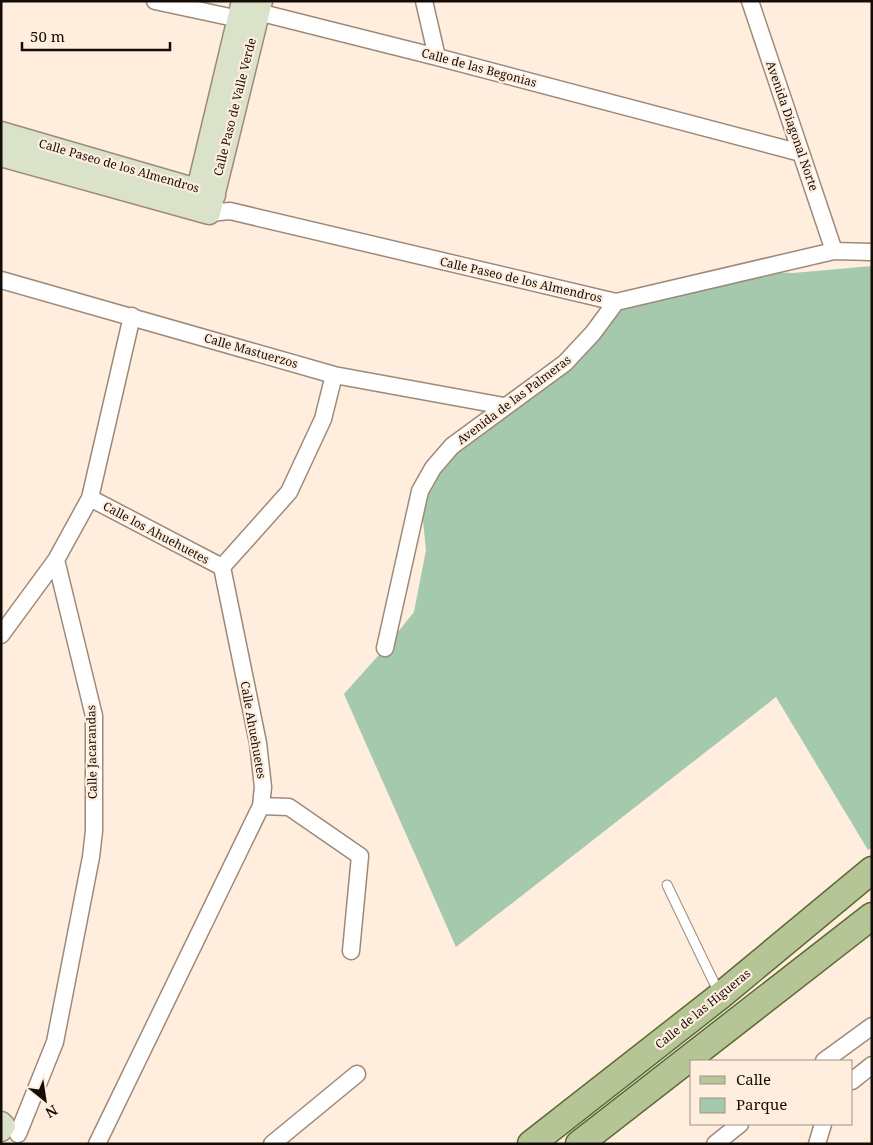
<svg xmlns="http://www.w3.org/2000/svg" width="873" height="1145" font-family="'Noto Serif',serif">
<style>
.green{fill:#a5c9ad}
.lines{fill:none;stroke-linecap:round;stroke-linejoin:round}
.lane-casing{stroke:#9e8a79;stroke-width:11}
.street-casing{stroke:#9e8a79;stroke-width:19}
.secondary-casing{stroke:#9e8a79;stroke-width:25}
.primary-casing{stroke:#5c6b36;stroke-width:29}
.lane{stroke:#fff;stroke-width:9}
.street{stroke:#fff;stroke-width:16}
.secondary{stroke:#dae2ca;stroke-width:22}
.primary{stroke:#b5c595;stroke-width:26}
.labels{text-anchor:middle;stroke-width:4.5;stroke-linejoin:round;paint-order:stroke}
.street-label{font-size:12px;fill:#140d07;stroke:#ffedde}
</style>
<rect width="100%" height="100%" fill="#ffedde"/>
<!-- green -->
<path class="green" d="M872,266V847L868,850L776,697L456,947L344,694L385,648L414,612L426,550L420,491L433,468L544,379L616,302L667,281L730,271L793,273Z"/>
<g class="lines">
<defs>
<path id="lane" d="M667,885L719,993"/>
<path id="street" d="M155,1L239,19L258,12L437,57L801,153
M424,1L437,57
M750,1L834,251
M209,213L230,211L616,302L834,251L872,252
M1,280L334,375L504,406
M90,498L222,567
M222,567L289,492L323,419L334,375
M1,635L56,560L90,498L132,316
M385,648L420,491L433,468L452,446L565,363L593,333L616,302
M261,806L289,807L360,856L351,951
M824,1061L872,1026
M852,1081L872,1065
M18,1134L55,1042L91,857L94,831V716L56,560
M97,1144L261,806L263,787L258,743L222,567
M272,1144L357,1074
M715,1144L740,1124
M817,1144L823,1124"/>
<path id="secondary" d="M1,133L214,195
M1,155L209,213L261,1
M195,202L243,1
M1,1123L4,1126L1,1130"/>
<path id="primary" d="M531,1144L720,996L872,870
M579,1144L872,916"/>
</defs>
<!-- lane casing -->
<use href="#lane" class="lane-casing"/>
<!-- street casing -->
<use href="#street" class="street-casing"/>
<!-- secondary casing -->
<use href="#secondary" class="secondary-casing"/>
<!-- primary casing -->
<use href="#primary" class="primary-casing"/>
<!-- lane -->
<use href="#lane" class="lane"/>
<!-- street -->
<use href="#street" class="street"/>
<!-- secondary -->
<use href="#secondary" class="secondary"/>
<!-- primary -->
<use href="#primary" class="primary"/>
</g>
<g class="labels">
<!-- street labels -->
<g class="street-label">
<text transform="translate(479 68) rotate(15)" y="4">Calle de las Begonias</text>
<text transform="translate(235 107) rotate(-76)" y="4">Calle Paso de Valle Verde</text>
<text transform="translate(792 126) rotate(71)" y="4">Avenida Diagonal Norte</text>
<text transform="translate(119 166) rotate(16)" y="4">Calle Paseo de los Almendros</text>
<text transform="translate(521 280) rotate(13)" y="4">Calle Paseo de los Almendros</text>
<text transform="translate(251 351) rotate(16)" y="4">Calle Mastuerzos</text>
<text transform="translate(514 400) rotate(-37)" y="4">Avenida de las Palmeras</text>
<text transform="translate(156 533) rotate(28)" y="4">Calle los Ahuehuetes</text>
<text transform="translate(253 730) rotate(80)" y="4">Calle Ahuehuetes</text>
<text transform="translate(92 752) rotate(-91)" y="4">Calle Jacarandas</text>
<text transform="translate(703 1009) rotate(-39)" y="4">Calle de las Higueras</text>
</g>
</g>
<!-- border -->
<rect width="873" height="1145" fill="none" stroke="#140d07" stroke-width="5"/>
<!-- legend -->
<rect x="690" y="1060" width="162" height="65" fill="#ffedde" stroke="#a19388"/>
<rect x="700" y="1076" width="25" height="8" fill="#b5c595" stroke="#a19388"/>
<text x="736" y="1085" font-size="15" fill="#140d07">Calle</text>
<rect x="700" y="1098" width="25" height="15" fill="#a5c9ad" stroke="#a19388"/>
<text x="736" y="1110" font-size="15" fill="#140d07">Parque</text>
<!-- north arrow -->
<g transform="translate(45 1100) rotate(150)" stroke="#ffedde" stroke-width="4" paint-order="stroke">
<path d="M0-4L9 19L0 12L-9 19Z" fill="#140d07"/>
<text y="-8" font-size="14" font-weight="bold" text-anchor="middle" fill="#140d07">N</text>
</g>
<!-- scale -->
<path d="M22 42v8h148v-8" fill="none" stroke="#140d07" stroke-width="2.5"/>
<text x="30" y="42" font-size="15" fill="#140d07" stroke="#ffedde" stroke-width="4" paint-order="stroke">50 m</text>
</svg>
